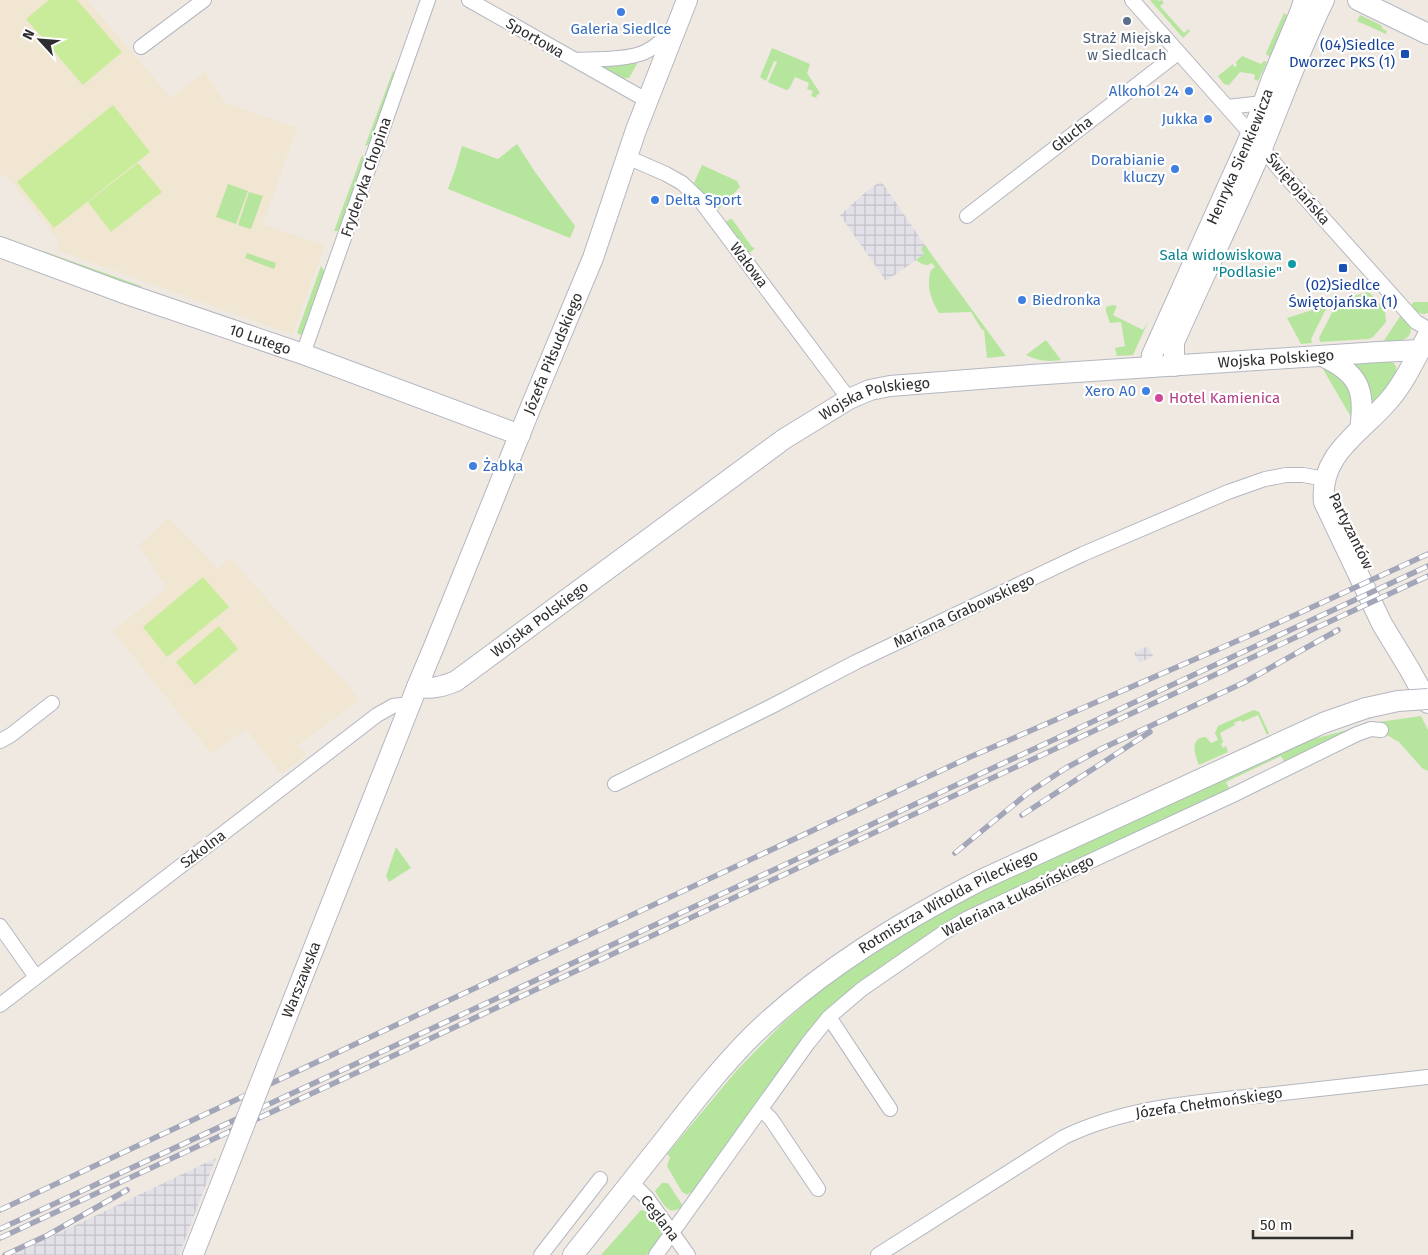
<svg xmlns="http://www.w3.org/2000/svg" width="1428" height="1255" font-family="'Fira Sans',sans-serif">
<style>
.industrial{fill:url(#industrial-grid)}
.education{fill:#f0e6d1}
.grass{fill:#b6e59e}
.pitch{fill:#c9ec9a}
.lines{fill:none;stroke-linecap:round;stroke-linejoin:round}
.street-casing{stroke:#b4b7c1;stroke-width:16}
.secondary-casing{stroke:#b4b7c1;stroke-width:22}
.street{stroke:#fff;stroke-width:14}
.secondary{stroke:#fff;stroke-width:20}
.rail-casing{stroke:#a3a6b8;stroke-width:5.5}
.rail{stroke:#fff;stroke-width:4;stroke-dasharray:11;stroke-linecap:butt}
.secondary-bridge-casing{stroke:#b4b7c1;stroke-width:22;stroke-linecap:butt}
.secondary-bridge{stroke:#fff;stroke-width:20}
.shop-dot{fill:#3f7fe0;stroke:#fff;stroke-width:2}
.service-dot{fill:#5c6f8a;stroke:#fff;stroke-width:2}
.transit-dot{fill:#1a4fb4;stroke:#fff;stroke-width:2}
.culture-dot{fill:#0f9aa8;stroke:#fff;stroke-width:2}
.hotel-dot{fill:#d1479c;stroke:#fff;stroke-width:2}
.labels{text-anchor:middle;stroke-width:4.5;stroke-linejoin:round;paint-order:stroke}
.shop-label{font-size:15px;fill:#366cbe;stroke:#fff;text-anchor:end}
.street-label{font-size:15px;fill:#2e2e2e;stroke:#fff}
.service-label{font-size:15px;fill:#4e5e75;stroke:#fff}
.transit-label{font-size:15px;fill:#164399;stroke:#fff;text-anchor:end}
.culture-label{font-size:15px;fill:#0d838f;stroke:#fff;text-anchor:end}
.hotel-label{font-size:15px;fill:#b23c85;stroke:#fff;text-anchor:start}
</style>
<defs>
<pattern id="industrial-grid" width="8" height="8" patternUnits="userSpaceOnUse" patternTransform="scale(1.25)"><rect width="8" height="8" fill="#e3e1e8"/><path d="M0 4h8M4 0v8" fill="none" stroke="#c3c1c7"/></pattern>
</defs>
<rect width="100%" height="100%" fill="#efe9e1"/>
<!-- industrial -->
<path class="industrial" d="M881,181L929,251L886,281L840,215L867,191Z
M1148,646L1153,656L1139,663L1134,653Z
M216,1158L179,1255H13Z"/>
<!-- education -->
<path class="education" d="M0,0H87L171,98L205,72L225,103L297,128L263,224L325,246L292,334L57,250L59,244L57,238L5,174L0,177Z
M169,518L218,569L230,558L293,628L347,684L359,700L298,745L306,755L281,774L246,729L211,753L113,631L167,588L139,545Z"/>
<!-- grass -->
<path class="grass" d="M1150,0H1158L1159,1L1162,0L1164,3L1160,6L1184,33L1189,29L1190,31L1183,38Z
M1284,13L1288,16L1270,57L1266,54V53Z
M1360,15L1381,25L1383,29L1387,31L1386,34L1357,21Z
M772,48L810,64L807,73L820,93L816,96L817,98L811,96L813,91L807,89L809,83L795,77L789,89L786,90L768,82L777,62L774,61L766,81L760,77Z
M1242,56L1261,64L1264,61L1267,62L1258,81L1254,79L1255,75L1253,74L1240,72L1229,85L1224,84L1218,76L1233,64L1234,67L1237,66L1236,62Z
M635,60L637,64L629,78H625L624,81L602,70L600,66Z
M393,71L395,73L370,144L365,146Z
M517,144L535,172L575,226L570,238L448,189L455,170L462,146L498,159Z
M362,155L365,160L341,229L338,231H334Z
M702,165L737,181L740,187L719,209L716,208L707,197L694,183Z
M228,184L248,191L236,224L216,217Z
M249,192L263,196L251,229L238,225Z
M730,219H732L752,247L755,248L751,252H748L726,222Z
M925,245L929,251L1006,356L987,358L984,330H982L971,312L939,313C931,300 926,286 931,270L935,267L932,263C925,267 922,264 916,260L924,254L921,248Z
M43,251L141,286L140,289L41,254Z
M247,253L276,263L274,269L245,258Z
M321,266L325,273L303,336L297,333Z
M1367,292L1370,293L1385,310L1386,322L1373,337L1368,339L1320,342L1319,338L1338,301Z
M1414,302H1428V313C1420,316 1416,311 1411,305Z
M1113,305L1117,306L1113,315L1143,330L1148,322L1133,355L1117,356L1115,348L1125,346L1121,322L1110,323L1106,311V307Z
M1328,305L1311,339L1312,343L1301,344L1287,318Z
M1401,315L1411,328C1411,343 1394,341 1383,342Z
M1046,340L1061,360C1047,362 1039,361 1026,355Z
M1389,361C1411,367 1377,400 1370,409L1349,363Z
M1322,367L1349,381L1354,422L1324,371Z
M1254,710L1259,712L1269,733L1267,735L1258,715L1242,722L1241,720L1234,723L1235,725L1220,733L1223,742L1221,744L1223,748L1226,746L1228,752L1199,765C1194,754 1190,737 1206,737L1211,743L1218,740L1215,733L1218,726L1249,712Z
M1421,716L1428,730V771L1422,768L1399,742L1383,733V725L1286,765L1281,756L1226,782L1230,790L956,917L846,995L693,1195L690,1192L688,1195L682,1192L667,1166L670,1157L667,1154L738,1069L783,1023L821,990L870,953L978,890L1286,749L1310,740L1372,723Z
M396,847L411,868L389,882L386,876Z
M662,1183H668L683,1206C668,1218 663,1203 655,1191Z
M641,1210C649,1210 661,1225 661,1234C660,1241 651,1249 647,1255H601Z"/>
<!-- pitch -->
<path class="pitch" d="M49,0H77L122,52L83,85L26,19Z
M113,105L150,152L54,228L17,182Z
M138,163L162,192L111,232L88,202Z
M203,577L229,607L167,657L143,627Z
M219,626L238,649L195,685L176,662Z"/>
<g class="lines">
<defs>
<path id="street" d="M469,0L648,101
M1132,0L1251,134L1280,170L1416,322L1428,329
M141,47L204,0
M575,60C595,59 628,60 645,52C656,47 665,38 672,29
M1227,107L1263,103
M627,157L666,174L682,183L700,200L849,399
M967,216L1178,53
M303,354L428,0
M0,741L11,735L52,703
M615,784L774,705L856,662L1083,554L1228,492L1265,479L1286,475H1303L1325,479
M0,926L36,977
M0,1005L377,715L393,706L410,704
M829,1017L890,1109
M761,1109L771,1119L818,1189
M631,1182L647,1198L688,1255
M541,1255L600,1179
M656,1255L808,1043L829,1017L862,989L943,933L968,918L1233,795L1357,734L1371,729L1381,730
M878,1255L1064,1137C1126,1107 1197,1102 1265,1095C1319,1089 1374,1083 1428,1077"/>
<g id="secondary">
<path d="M1358,0L1428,34"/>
<path id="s1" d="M0,247L121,292L303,354L520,435"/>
<path d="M1428,335C1416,357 1406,380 1390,399C1363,432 1319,453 1324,502L1382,624L1410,670L1428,703"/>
<path d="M1322,356C1359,373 1366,390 1360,429"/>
<path d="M1174,366V342C1202,280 1232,217 1259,155C1281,103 1299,50 1324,0"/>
<path id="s2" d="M1151,367L1152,355L1245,148L1258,118L1272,79L1301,10L1304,0"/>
<path id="s3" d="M417,687C432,689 442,687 456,681L784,439L849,399L870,390L890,386L1031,375L1379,352L1420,350"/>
<path id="s4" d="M266,1069L417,687L435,644L532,404L593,258L636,130L687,0"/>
<path d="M193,1255L219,1189"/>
<path id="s5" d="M573,1255C604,1216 634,1178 665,1139C693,1103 721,1067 753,1035C820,970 899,923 981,880L1323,723L1366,708"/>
</g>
</defs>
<!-- street casing -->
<use href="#street" class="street-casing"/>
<!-- secondary casing -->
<use href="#secondary" class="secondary-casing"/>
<!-- street -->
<use href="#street" class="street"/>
<!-- secondary -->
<use href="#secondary" class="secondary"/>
<defs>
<path id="rail" d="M1022,815L1150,732
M955,853L1028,793L1066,768L1103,748L1243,683L1338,630
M0,1210L970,757L1260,631L1428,554
M0,1229L1428,566
M0,1238L1428,576
M5,1255L48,1235L127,1190"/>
</defs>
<!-- rail casing -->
<use href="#rail" class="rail-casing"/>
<!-- rail -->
<use href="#rail" class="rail"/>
<defs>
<path id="secondary-bridge" d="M1366,708L1398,701L1428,699
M219,1189L266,1069"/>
</defs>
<!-- secondary-bridge casing -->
<use href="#secondary-bridge" class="secondary-bridge-casing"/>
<!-- secondary-bridge -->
<use href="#secondary-bridge" class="secondary-bridge"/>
</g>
<!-- markers -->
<g class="shop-dot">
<circle cx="621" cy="12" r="5"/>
<circle cx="1189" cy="91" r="5"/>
<circle cx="1208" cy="119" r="5"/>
<circle cx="1175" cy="169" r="5"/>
<circle cx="655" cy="200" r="5"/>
<circle cx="1022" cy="300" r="5"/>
<circle cx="1146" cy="391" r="5"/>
<circle cx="473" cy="466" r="5"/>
</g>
<circle class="service-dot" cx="1127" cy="21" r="5"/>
<g class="transit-dot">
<rect x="1400" y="49" width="10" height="10" rx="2.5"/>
<rect x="1338" y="263" width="10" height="10" rx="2.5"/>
</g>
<circle class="culture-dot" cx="1292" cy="264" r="5"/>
<circle class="hotel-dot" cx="1159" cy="398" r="5"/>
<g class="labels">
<!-- shop labels -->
<g class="shop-label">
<text x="621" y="34" text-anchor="middle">Galeria Siedlce</text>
<text x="1179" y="96">Alkohol 24</text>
<text x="1198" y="124">Jukka</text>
<text x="1165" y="165">Dorabianie<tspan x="1165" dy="17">kluczy</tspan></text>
<text x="665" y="205" text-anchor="start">Delta Sport</text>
<text x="1032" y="305" text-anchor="start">Biedronka</text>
<text x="1136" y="396">Xero A0</text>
<text x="483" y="471" text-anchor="start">Żabka</text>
</g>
<!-- street labels -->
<g class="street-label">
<text transform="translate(535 38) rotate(30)" y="5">Sportowa</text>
<text transform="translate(1072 134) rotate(-38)" y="5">Głucha</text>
<text dy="5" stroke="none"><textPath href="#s2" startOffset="229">Henryka Sienkiewicza</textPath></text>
<text transform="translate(366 177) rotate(-71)" y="5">Fryderyka Chopina</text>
<text transform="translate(1298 189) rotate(49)" y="5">Świętojańska</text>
<text transform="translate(749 265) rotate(53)" y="5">Wałowa</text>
<text dy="5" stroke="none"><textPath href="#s1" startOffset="276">10 Lutego</textPath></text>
<text dy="5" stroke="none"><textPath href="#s4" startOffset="771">Józefa Piłsudskiego</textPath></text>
<text dy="5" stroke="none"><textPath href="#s3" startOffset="954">Wojska Polskiego</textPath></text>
<text dy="5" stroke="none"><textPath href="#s3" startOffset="549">Wojska Polskiego</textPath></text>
<text transform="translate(1351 531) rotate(64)" y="5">Partyzantów</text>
<text transform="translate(964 611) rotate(-25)" y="5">Mariana Grabowskiego</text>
<text dy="5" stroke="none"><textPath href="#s3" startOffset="144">Wojska Polskiego</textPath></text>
<text transform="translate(203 849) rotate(-37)" y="5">Szkolna</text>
<text transform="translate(1018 896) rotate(-26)" y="5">Waleriana Łukasińskiego</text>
<text dy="5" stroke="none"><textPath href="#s5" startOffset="522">Rotmistrza Witolda Pileckiego</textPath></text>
<text dy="5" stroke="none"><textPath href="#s4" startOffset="96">Warszawska</textPath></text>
<text transform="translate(1209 1103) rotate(-8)" y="5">Józefa Chełmońskiego</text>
<text transform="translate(660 1218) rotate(53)" y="5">Ceglana</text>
</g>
<!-- service labels -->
<g class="service-label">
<text x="1127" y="43">Straż Miejska<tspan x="1127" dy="17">w Siedlcach</tspan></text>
</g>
<!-- transit labels -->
<g class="transit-label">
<text x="1395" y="50">(04)Siedlce<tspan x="1395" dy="17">Dworzec PKS (1)</tspan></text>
<text x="1343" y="290" text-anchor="middle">(02)Siedlce<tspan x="1343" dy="17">Świętojańska (1)</tspan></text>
</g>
<!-- culture labels -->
<g class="culture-label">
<text x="1282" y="260">Sala widowiskowa<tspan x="1282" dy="17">"Podlasie"</tspan></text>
</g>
<!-- hotel labels -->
<g class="hotel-label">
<text x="1169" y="403">Hotel Kamienica</text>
</g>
</g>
<!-- north arrow -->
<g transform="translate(40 40) rotate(296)" stroke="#ffffff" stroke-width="4" paint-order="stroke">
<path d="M0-4L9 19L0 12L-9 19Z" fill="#2e2e2e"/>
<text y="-8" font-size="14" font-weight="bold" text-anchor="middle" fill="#2e2e2e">N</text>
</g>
<!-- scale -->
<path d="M1253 1230v8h99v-8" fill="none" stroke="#2e2e2e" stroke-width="2.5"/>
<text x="1260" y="1230" font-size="15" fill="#2e2e2e" stroke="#ffffff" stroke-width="4" paint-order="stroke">50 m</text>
</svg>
